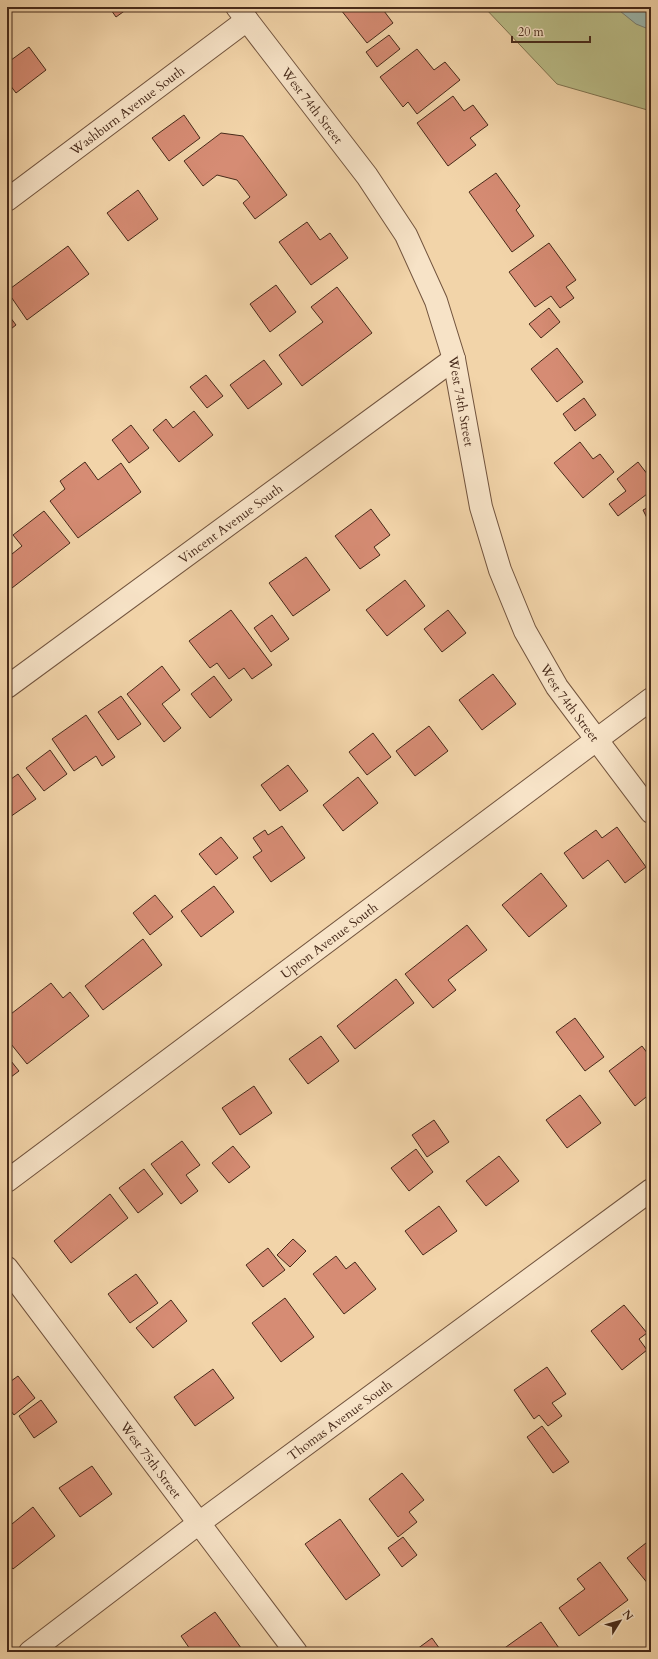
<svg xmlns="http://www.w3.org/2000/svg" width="658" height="1659" font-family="Cardo,serif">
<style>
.green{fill:#babd88;stroke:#807451}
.water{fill:#9cb7ae;stroke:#7a7f73}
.building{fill:#d68c74;stroke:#472a1a}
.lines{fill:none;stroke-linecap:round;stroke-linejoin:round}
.minor-casing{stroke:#72543e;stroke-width:24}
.minor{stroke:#f7e3c7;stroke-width:22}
.labels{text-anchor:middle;stroke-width:3;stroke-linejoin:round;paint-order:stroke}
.street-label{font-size:13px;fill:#472a1a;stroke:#f7e3c7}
</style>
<rect width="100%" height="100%" fill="#f2d4a9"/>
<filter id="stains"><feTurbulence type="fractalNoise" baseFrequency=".005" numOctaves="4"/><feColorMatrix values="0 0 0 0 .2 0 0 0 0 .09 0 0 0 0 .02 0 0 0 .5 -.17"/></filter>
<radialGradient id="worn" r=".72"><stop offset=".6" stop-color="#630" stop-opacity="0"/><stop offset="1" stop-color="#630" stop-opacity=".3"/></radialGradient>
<!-- green -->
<path class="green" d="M484,7H651V111L557,84Z"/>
<!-- water -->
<path class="water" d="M615,7H651V30L636,24Z"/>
<!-- building -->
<path class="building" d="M109,7H130L116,17Z
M346,7H381L393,23L367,43L341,10Z
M389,35L400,49L377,67L366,52Z
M29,47L46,70L16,93L7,81V63Z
M417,49L434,70L445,62L460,80L417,114L408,102L403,107L380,77Z
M453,96L464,111L473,105L488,125L470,138L476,145L448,166L417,123Z
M184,115L200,138L169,161L152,138Z
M221,133L243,136L287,195L255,219L243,203L250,197L237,180L217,175L203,186L184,161Z
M496,173L520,206L516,210L534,236L512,252L469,192Z
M138,190L158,219L128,241L107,213Z
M307,222L320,240L330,233L348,258L311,285L279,242Z
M549,243L576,280L566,287L574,298L560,308L551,296L535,307L509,272Z
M68,246L89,274L27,320L7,291Z
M276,285L296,312L270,332L250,304Z
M337,287L372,333L302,386L279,355L323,322L311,307Z
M549,308L560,322L541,338L529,324Z
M7,313L16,325L7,332Z
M557,348L583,382L557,402L531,369Z
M264,360L282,384L248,409L230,385Z
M206,375L223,396L207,408L190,387Z
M584,398L596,415L575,431L563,414Z
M194,411L213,435L179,462L153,430L166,419L173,428Z
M131,425L149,448L129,463L112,440Z
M580,442L593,459L600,454L614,472L583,498L554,463Z
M85,462L98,480L121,463L141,492L78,538L50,501L65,489L60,481Z
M638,462L651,479V491L618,516L609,504L626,491L617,479Z
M651,506V526L643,510Z
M371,509L390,535L374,547L380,555L360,569L335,536Z
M44,511L70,543L12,588L7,581V558L22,546L13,535Z
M306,557L330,590L293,616L269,583Z
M405,580L425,606L387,636L366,610Z
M231,610L272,665L252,679L244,668L229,679L217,663L210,668L189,641Z
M448,610L466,633L442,652L424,629Z
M272,615L289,639L271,652L254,628Z
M162,666L180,690L162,704L181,728L164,742L127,694Z
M493,674L516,704L482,730L459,700Z
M214,676L232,700L210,718L191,694Z
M121,696L141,724L118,740L98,712Z
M86,715L115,757L102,766L96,756L74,771L52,739Z
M429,726L448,751L415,776L396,751Z
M373,733L391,757L367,775L349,752Z
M50,750L67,774L44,791L26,768Z
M288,765L308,791L280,811L261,785Z
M18,774L36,799L7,819V782Z
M358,777L378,803L343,831L323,805Z
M282,826L305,858L271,882L253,857L262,851L253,838L265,830L268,835Z
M617,827L646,867L625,883L608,860L583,879L564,853L596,830L602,838Z
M221,837L238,858L216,875L199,854Z
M541,873L567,906L529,937L502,905Z
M214,886L234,912L201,937L181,911Z
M155,895L173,917L150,935L133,913Z
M467,925L487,950L448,980L456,990L433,1008L405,974Z
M143,939L162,965L103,1010L85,986Z
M396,979L414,1003L355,1049L337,1026Z
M51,983L63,998L70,992L89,1016L27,1064L7,1039V1017Z
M575,1018L604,1057L585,1071L556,1032Z
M321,1036L339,1061L308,1084L289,1059Z
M642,1046L651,1058V1093L635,1106L609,1071Z
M7,1056L19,1071L7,1080Z
M254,1086L272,1113L240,1135L222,1108Z
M580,1095L601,1123L567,1148L546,1120Z
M434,1120L449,1142L427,1157L412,1135Z
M182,1141L200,1165L186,1175L198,1191L181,1204L151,1164Z
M233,1146L250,1167L229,1183L212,1163Z
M416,1149L433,1172L409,1191L391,1168Z
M499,1156L519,1181L486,1206L466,1181Z
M144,1169L163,1194L138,1213L119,1188Z
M110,1194L128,1218L71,1263L54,1241Z
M439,1206L457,1231L423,1255L405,1231Z
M293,1239L306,1251L290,1267L277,1255Z
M268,1248L285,1270L263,1287L246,1265Z
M336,1256L346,1269L355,1262L376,1289L344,1314L313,1274Z
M136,1274L158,1303L130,1323L108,1294Z
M285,1298L314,1337L281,1362L252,1323Z
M171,1300L187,1321L153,1348L136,1328Z
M624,1305L647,1333L639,1339L647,1350L622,1370L591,1331Z
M547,1367L566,1394L552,1403L562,1416L548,1426L539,1415L534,1419L514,1390Z
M213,1369L234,1398L195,1426L174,1397Z
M18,1376L35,1398L14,1415L7,1406V1384Z
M41,1400L57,1422L34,1438L19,1416Z
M542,1426L569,1462L553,1473L527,1437Z
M92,1466L112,1494L80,1517L59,1488Z
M402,1473L424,1500L409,1512L417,1522L398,1537L369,1499Z
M33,1507L55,1536L13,1569L7,1562V1528Z
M340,1519L380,1575L346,1600L305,1544Z
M403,1537L417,1555L402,1567L388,1548Z
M651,1539V1584L649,1585L627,1558Z
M600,1562L628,1600L579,1636L559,1608L585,1589L577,1579Z
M215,1612L244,1652H192L181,1636Z
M541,1622L561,1651L559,1652H499Z
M432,1638L442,1652H413Z"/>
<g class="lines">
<defs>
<g id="minor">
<path id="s1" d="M237,7L367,176L406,235L436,301L454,359L481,507L500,570L525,631L557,687L651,812"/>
<path id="s2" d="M7,200L247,20"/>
<path id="s3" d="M7,687L454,359"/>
<path id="s4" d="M7,1181L651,699"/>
<path id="s5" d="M7,1268L296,1652"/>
<path id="s6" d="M30,1652L199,1523L651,1190"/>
</g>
</defs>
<!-- minor casing -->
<use href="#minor" class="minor-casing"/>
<!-- minor -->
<use href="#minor" class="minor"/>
</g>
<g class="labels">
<!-- street labels -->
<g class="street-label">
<text dy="5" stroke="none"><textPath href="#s1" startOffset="124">West 74th Street</textPath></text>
<text dy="5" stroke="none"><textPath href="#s2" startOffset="150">Washburn Avenue South</textPath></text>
<text dy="5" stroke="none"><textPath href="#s1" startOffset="460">West 74th Street</textPath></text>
<text dy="5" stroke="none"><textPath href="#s3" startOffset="277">Vincent Avenue South</textPath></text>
<text dy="5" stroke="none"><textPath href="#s1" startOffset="784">West 74th Street</textPath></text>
<text dy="5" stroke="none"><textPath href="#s4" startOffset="402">Upton Avenue South</textPath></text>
<text dy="5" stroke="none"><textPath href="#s6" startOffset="387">Thomas Avenue South</textPath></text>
<text dy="5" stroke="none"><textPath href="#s5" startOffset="240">West 75th Street</textPath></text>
</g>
</g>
<!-- margin -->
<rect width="658" height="1659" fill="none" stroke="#f2d4a9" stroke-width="24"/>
<rect x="8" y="8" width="642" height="1643" fill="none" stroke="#472a1a" stroke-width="2"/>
<rect x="12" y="12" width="634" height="1635" fill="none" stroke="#472a1a"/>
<!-- north arrow -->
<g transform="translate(620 1621) rotate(53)" stroke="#f7e3c7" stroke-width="3" paint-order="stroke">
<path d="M0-3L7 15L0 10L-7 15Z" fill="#472a1a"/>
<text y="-6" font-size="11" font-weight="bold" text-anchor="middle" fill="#472a1a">N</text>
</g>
<!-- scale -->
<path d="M512 36v6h78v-6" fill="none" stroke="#472a1a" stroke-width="2"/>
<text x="518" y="36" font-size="12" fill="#472a1a" stroke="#f7e3c7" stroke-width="3" paint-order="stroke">20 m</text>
<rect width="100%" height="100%" filter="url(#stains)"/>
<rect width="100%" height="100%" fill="url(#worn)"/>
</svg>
